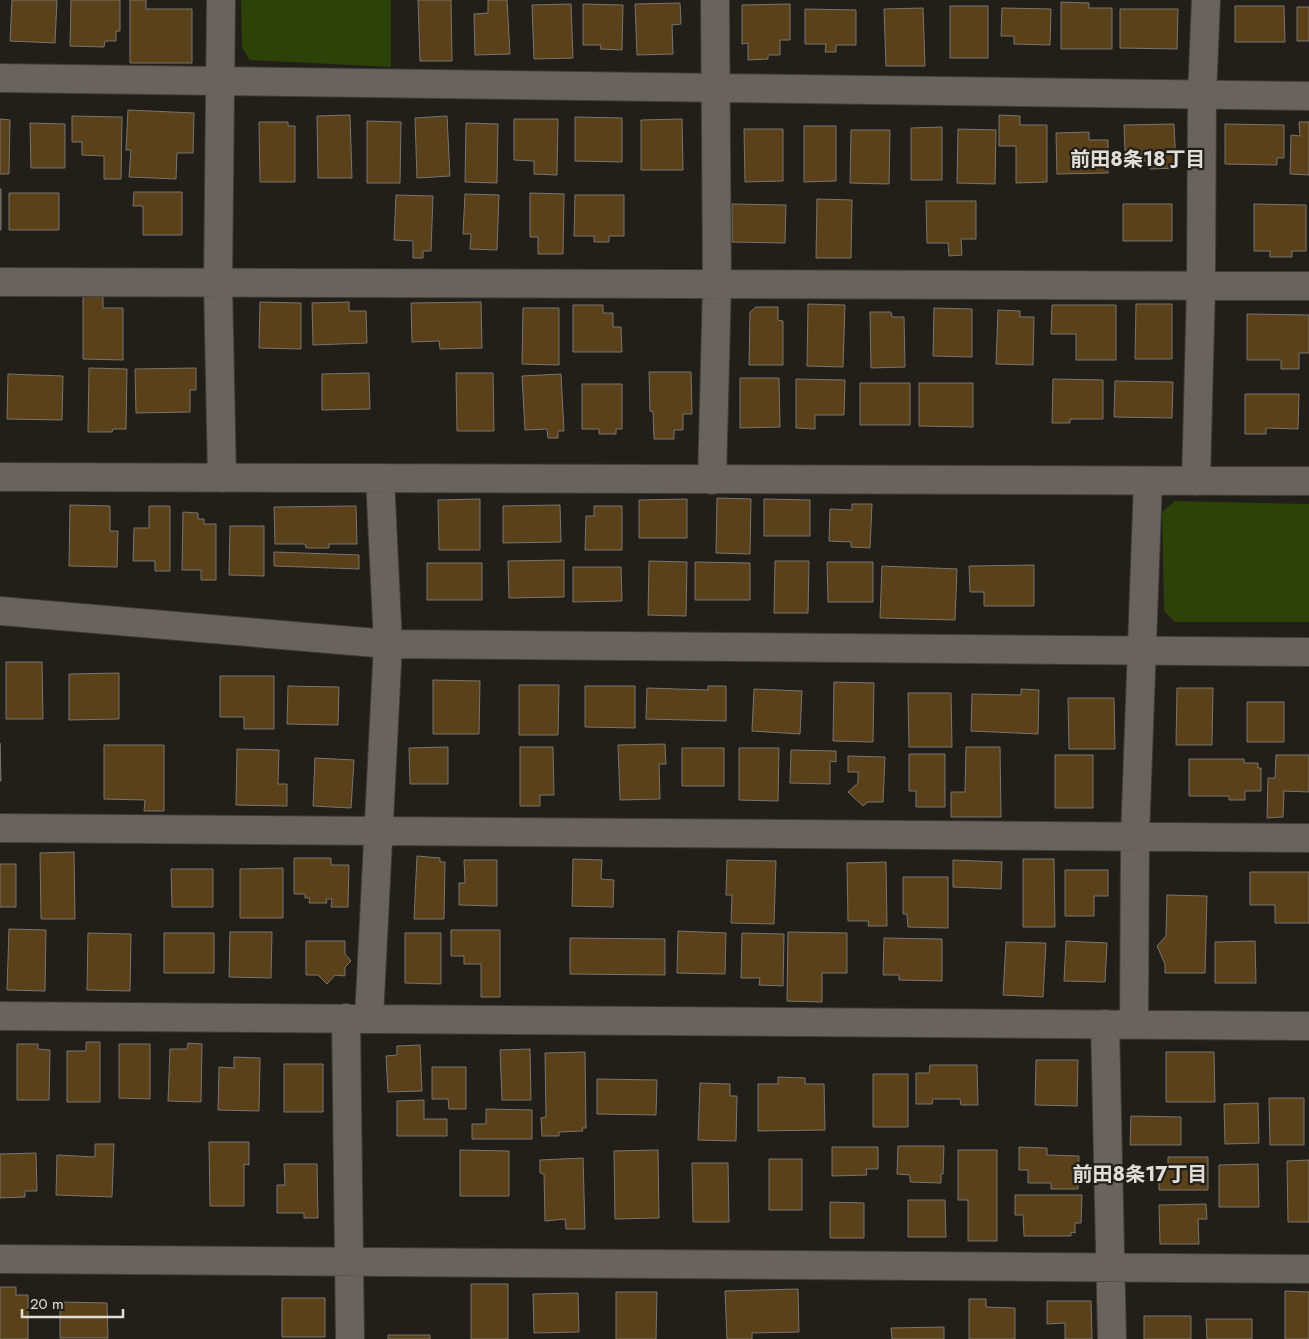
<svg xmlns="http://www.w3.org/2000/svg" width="1309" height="1339" font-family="Jost,'Noto Sans JP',sans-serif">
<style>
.green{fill:#2c4209}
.building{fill:#5a4119;stroke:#79746e}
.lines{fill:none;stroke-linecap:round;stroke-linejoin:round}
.minor-casing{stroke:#3e3b38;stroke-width:30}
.minor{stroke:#68635d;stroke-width:28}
.labels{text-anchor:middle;stroke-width:4.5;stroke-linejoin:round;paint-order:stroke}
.neighbourhood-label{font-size:20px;font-weight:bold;fill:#e1deda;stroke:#221e19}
</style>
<rect width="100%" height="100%" fill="#221e19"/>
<!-- green -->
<path class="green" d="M241,0H391V67L250,60L242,48Z
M1175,501L1309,504V622H1175L1164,611L1162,512Z"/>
<!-- building -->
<path class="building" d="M12,0H57L55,43L10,41Z
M71,0H120V31H116V41H105L104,47L70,46Z
M130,0H146V9H192V63H130Z
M418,0H451L452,61H420Z
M488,0H507L510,54L475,55L474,14L488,13Z
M1061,2L1089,3V8H1112V49H1061Z
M680,3L681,24L672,25L673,54L637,55L635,4Z
M571,4L573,58L534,59L532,5Z
M583,4L623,5L622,50L600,49L601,45H583Z
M790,4V40H780V55H768V59L748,60V43L742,44V5Z
M950,6H988V58H950Z
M1235,6H1284L1285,42H1235Z
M1297,7H1309V41H1297Z
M923,8L925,66H886L884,9Z
M1002,8L1051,9L1050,45L1014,44V36H1001Z
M805,9L856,10V45H836V52H825L826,44H805Z
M1120,9H1178L1177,49L1120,48Z
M128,110L194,113L193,153H177L176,179L129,177L131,150H126Z
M350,115L352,178H318L317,116Z
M999,115L1020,116V125H1047V182L1016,183V146H999Z
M72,116L122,117L121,179H104V156L82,155V142H72Z
M447,116L450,176L417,178L415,118Z
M575,117L622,118V162L575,161Z
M0,119L10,120L9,174H0Z
M514,119H558L557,175L534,174V161L514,160Z
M682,119L683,170H641V120Z
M367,121L401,122L400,183H367Z
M259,122H288V126H295V182H260Z
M1299,122H1309V175L1290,174L1291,135L1300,136Z
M30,123L65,124V168H31Z
M466,123L498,124L497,183L465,182Z
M1174,124L1176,168L1150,169V161H1131L1130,151H1125L1124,125Z
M1225,124L1284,125V158H1277V165L1225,164Z
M804,126H836V181L804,182Z
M942,127V180H911V128Z
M744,129H783V181L745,182Z
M958,129L996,130L995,184L957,183Z
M851,130H890L889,184L850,183Z
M1089,132V140H1108V173L1057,174L1056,133Z
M0,189H1V230H0Z
M134,192H182V235H143V206H133Z
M9,193H59V230H9Z
M530,193L564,194L563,254H538V237H530Z
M465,194L499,195L497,250L470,249L471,234H463Z
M396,195L433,196L431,251H423V258H413V241L394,240Z
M575,195H624V236H609V242H594V236H574Z
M817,199L852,200L851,258H816Z
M926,201H976V239H961L962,255L949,256L948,243H927Z
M732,204L786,205L785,243L732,242Z
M1123,204H1172V241H1123Z
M1254,204L1306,205V251H1292V257H1270V251H1254Z
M83,292H103V308H123V360L83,359Z
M260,302L301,303V349L259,348Z
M349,302V311H366L367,343L313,345L312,303Z
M481,302L482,348L440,349L439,341L412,342L411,303Z
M808,304L845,305L843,367L807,366Z
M1136,304H1172V359H1135Z
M573,305H603V313H613V327H621L622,352H573Z
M1052,305H1116V360H1076V334H1051Z
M756,307H778V320L783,321V365H749L750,312Z
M523,308H559V365L522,364Z
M934,308L972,309V357L933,356Z
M998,310L1020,311V317H1034L1033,365L996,364Z
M870,312H891L892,317H904L905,367L871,368Z
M1247,314L1309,315V353H1299V369H1281V360H1247Z
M89,368L127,369L126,429H113L112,432H88Z
M196,368V390H190V412L136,413L135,369Z
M649,372H691L692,414H683V430H674V439H654L653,412L650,411Z
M369,373L370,409L322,410V374Z
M456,373H493L494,431H457Z
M8,374L63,376L62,420L7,419Z
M561,374L564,431H558V438H548L547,429L525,430L522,376Z
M740,378H779L780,427L740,428Z
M796,379L845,380L844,415H815V429L796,428Z
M1053,379L1103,380V419H1070V423H1052Z
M1115,381L1173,382L1172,418L1114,417Z
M860,383H910V425H860Z
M919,383H973V427L919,426Z
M582,384H622V429H616V434H599V429H582Z
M1245,394H1299L1298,429L1266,428V434H1245Z
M717,498L751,499L750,554L716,553Z
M480,499V550H439L438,500Z
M687,499V538H639V500Z
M764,499L810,500V536H764Z
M852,504H872L870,548L851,547V542L829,541L830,509L852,510Z
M70,505L110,506V531H118L117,567L69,566Z
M560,505L561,542L503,543V506Z
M149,506H170V571H155V561H133L134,528H149Z
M356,506L357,544H329V548H306L305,544H275L274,507Z
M594,506H622V550H585L586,516H594Z
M183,512L198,513V519H204V524H216V580H201V570H182Z
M230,526H264V576L229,575Z
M274,552L359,555V569L274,566Z
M564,560V597L509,598L508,561Z
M649,561L687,562L686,616L648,615Z
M775,561H809L808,613H774Z
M695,562L750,563V600H695Z
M827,562H873V602H828Z
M427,563H482V600H427Z
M1034,565V606H984V592H970L969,566Z
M882,566L957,569L955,620L880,618Z
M573,567H621L622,601L573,602Z
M6,662H42L43,719H6Z
M119,673V719L69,720V674Z
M220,676H274V729H244V717H220Z
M433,680L480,681L479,734H433Z
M834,682L874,683L873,742L833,741Z
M519,685H559L558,735H519Z
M288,686L339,687L338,725L287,724Z
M585,686H635V728L585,727Z
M708,686H726V721L646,719L647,688L708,690Z
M1177,688H1213L1212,745H1176Z
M754,689L802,691L800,734L752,731Z
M1021,689L1039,690L1038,734L971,731L972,694L1021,695Z
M908,693H951L952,747H909Z
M1068,698H1114L1115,749H1069Z
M1247,702H1284V742H1247Z
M0,743L1,781H0Z
M665,744L666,764H659L660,799L620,800L618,745Z
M104,745H164V811H144L145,800L104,799Z
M448,747V784H410L409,748Z
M520,747H553L554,795H540V806H520Z
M966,747H1000L1001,817H951V792H965Z
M682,748H724V786H682Z
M739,748H779L778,801L739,800Z
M237,749L279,750L278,784H287V806L236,805Z
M791,750L836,751V762L830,761V784L790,783Z
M909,754H945V807H916V791H909Z
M1055,755H1093V808H1055Z
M1276,755H1309V792L1284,791L1283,817L1267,818L1268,778H1275Z
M848,756L885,757L883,802H868L863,806L848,792L858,783V772H848Z
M315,758L354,760L351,808L313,806Z
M1189,759H1244V763H1258V768H1261V791H1245V800H1229V796H1189Z
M74,852L75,919H41L40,853Z
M417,856L440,858V862H445L444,919H414Z
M294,858H331V865H349L348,907H331L332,899H326L327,903H309L310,898H305V894H294Z
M573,859L602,860L601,879L614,880L613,907L572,906Z
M1023,859H1054L1055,927H1023Z
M464,860H497V906L459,905V883H465Z
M727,860L776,861L774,924L731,923L732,895H726Z
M953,860L1002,862L1001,889L953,887Z
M886,862L887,926H868L869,921H848L847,863Z
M0,864H16V907H0Z
M283,868V918H240V869Z
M171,869H213V907H172Z
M1065,870H1108V896H1094V916H1065Z
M1250,872H1309V923H1275V905H1250Z
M903,877H948V928L908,927L907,914H903Z
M1167,895L1207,896L1205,973H1165V964L1157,946L1166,936Z
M9,929L46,930L45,991L7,990Z
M451,930H500V997H481V964H464V956H451Z
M678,931L726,933L725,974L677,973Z
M230,932H272L271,978L229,977Z
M788,932L847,933V973H822V1002L787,1001Z
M88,933L131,934L130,991L87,990Z
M164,933H214V973H164Z
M405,933H441V984L405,983Z
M742,933L784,934L783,986L759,985L760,978H741Z
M570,938L665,939V975L570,974Z
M884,938L942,939V981L899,980V975H883Z
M306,941H345V954L351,961L345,967V976L335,975L327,984L318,975H306Z
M1066,941L1107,943L1105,982L1064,981Z
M1255,941L1256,983H1215V942Z
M1006,942L1046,943L1043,997L1003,995Z
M86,1042H100V1102H67V1051H86Z
M188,1043L202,1044L201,1102L168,1101L170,1049H187Z
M17,1044H38V1049L50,1050L49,1100H17Z
M119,1044H150V1099L119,1098Z
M420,1045L422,1091L388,1092L386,1056L397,1055V1046Z
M530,1049L531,1100H502L500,1050Z
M585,1052L586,1128H582L583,1131L559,1132V1136H542L541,1118L546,1117L545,1053Z
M1166,1052H1214L1215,1102H1166Z
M234,1057L260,1058L259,1111L218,1110L219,1067L234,1068Z
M1036,1060H1078L1077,1106L1035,1105Z
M284,1064H323V1112H284Z
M930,1065H977L978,1105H961L960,1099H933L932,1104H916V1073H929Z
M432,1067H466V1109H449L448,1099H432Z
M873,1074H908V1127H873Z
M778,1077L805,1078V1084H824L825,1130L758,1131V1084H778Z
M597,1079L657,1080L656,1115L597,1114Z
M700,1083L730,1084V1096H737L736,1141L698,1140Z
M1269,1098H1304V1145H1270Z
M424,1100V1119H447V1136H397V1101Z
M1258,1103L1259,1143L1225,1144L1224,1104Z
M486,1109L532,1110V1139H472V1124H486Z
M1131,1116L1181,1117V1145H1130Z
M209,1142H249V1165L244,1164V1206H210Z
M95,1144H114L112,1197L56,1195L57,1155L95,1157Z
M898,1146H944L943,1174H941V1183L910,1182V1175L897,1174Z
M832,1147H878V1169H866L867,1175L832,1176Z
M1019,1147L1047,1148V1155L1079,1156L1078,1189H1051V1183H1028V1170H1019Z
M460,1150L509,1151V1196H460Z
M658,1150L659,1218L615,1219L614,1151Z
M958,1150H997V1241H968V1200H958Z
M36,1153L37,1191H25V1197L0,1198V1154Z
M1168,1157H1208V1190H1159V1171H1168Z
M583,1158L585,1229H566L565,1219L545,1221L544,1174L540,1173V1160Z
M769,1159H802V1210H769Z
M1309,1160V1222H1288L1287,1161Z
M692,1163H728L729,1222H693Z
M284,1164H317L318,1218H304V1213H277V1185H285Z
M1258,1164L1259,1207H1219V1165Z
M1015,1195H1082L1081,1223H1075V1233L1071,1232V1236H1024L1023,1215H1015Z
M908,1200H945L946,1237H908Z
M830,1202L864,1203V1238H830Z
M1206,1204L1207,1219H1198L1199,1244H1160L1159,1205Z
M471,1284H508V1339H471Z
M0,1287H16V1295H28V1339H0Z
M798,1289L799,1332L752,1333V1339H727L725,1291Z
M1285,1291L1309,1292V1339H1285Z
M616,1292H657L656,1339H616Z
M578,1293L579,1332L534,1333L533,1294Z
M282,1298H325V1337H282Z
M969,1299H986V1307L1015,1308V1339H969Z
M1047,1301H1091L1092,1339H1065V1323L1047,1324Z
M60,1302L107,1303L108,1338H60Z
M1144,1316H1191V1339H1144Z
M1206,1319H1252V1339H1207Z
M944,1327V1339H892L891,1328Z
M388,1335H430V1339H388Z"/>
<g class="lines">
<defs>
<path id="minor" d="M221,0L218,283L222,478
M0,78L1309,96
M0,282L1309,286
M0,477L1309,481
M712,480L717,284L715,0
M1196,481L1201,286L1202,95L1206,0
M0,611L388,644L1309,652
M0,828L1309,838
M0,1016L1309,1026
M346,1018L350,1339
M369,1018L388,644L380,478
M1105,1024L1112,1339
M1134,1024L1135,837L1148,481
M0,1259L1309,1269"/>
</defs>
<!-- minor casing -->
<use href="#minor" class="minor-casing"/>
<!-- minor -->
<use href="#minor" class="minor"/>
</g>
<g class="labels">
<!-- neighbourhood labels -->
<g class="neighbourhood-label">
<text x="1138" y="166">前田8条18丁目</text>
<text x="1140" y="1181">前田8条17丁目</text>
</g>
</g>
<!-- scale -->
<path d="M22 1309v8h101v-8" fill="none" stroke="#e1deda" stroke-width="2.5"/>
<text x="30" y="1309" font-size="15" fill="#e1deda" stroke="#221e19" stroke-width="4" paint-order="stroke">20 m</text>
</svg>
